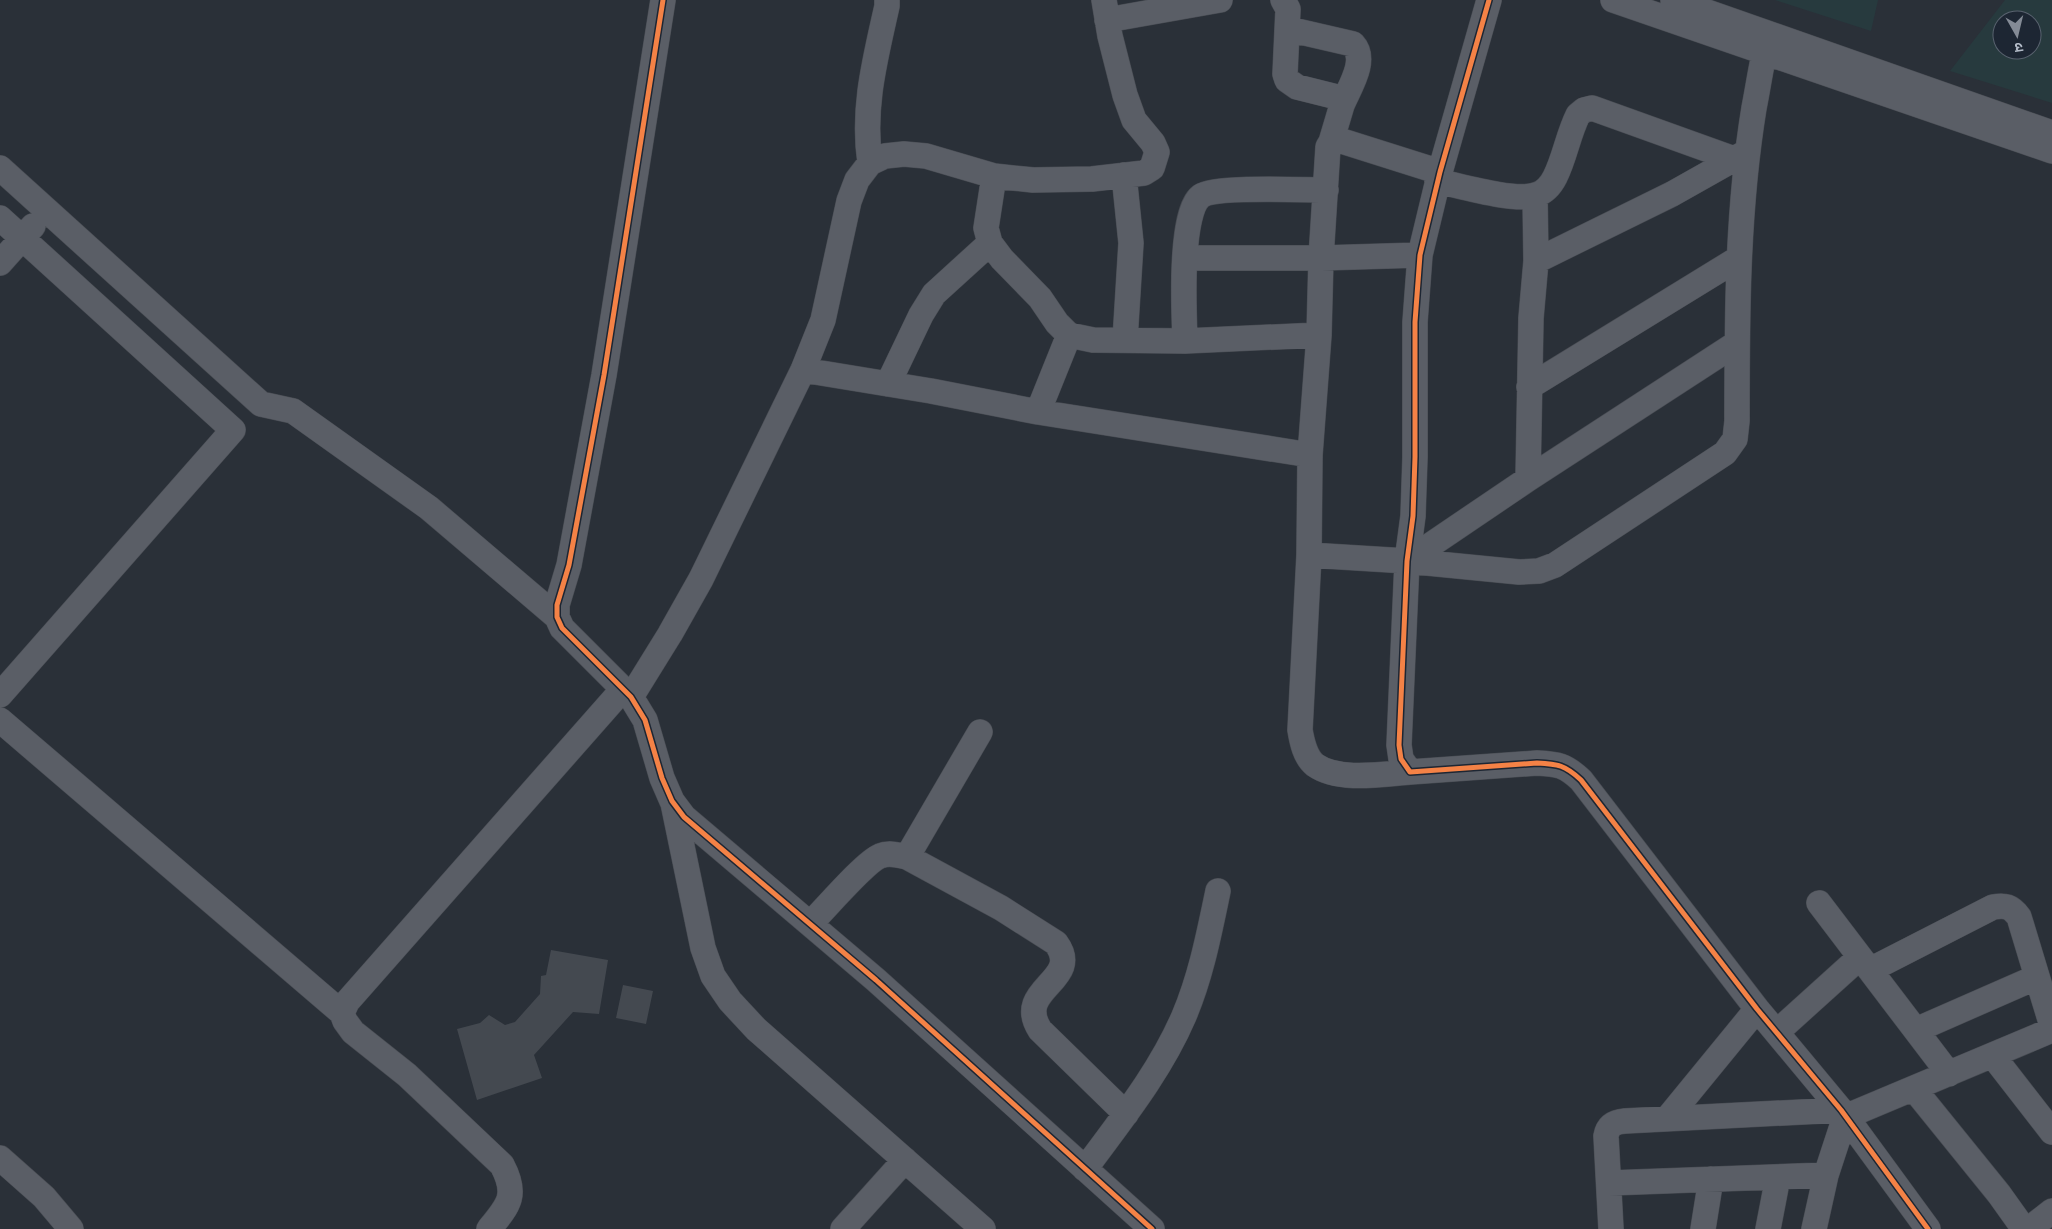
<svg xmlns="http://www.w3.org/2000/svg" width="2052" height="1229" font-family="Manrope,'Noto Sans Devanagari',sans-serif">
<style>
.green{fill:#273a3e;fill-rule:evenodd}
.building{fill:#444950}
.lines{fill:none;stroke-linecap:round;stroke-linejoin:round}
.minor-casing{stroke:#484c53;stroke-width:26}
.minor{stroke:#5a5e66;stroke-width:25}
.cycleway-casing{stroke:#1d2633;stroke-width:8}
.cycleway{stroke:#f48246;stroke-width:5}
</style>
<rect width="100%" height="100%" fill="#2a3038"/>
<!-- green -->
<path class="green" d="M1775,0H1878L1871,31Z
M2005,0H2052V103L1950,71ZM2002,20H2032V50H2002Z"/>
<!-- building -->
<path class="building" d="M551,950L608,960L599,1014L573,1012L534,1055L542,1078L477,1100L457,1029L480,1023L489,1015L505,1025L515,1022L540,994L541,976L546,975Z
M623,985L653,991L646,1024L616,1018Z"/>
<g class="lines">
<defs>
<path id="minor" d="M663,0L604,375L569,565L557,605V617L562,628L631,697L645,720L662,778L672,801L684,817L876,980L1152,1229
M1283,0L1288,9L1285,74L1287,80L1297,87L1337,97L1342,105L1331,142
M1489,0L1440,172L1420,255L1415,322V457L1413,516L1407,561L1399,745L1401,759L1410,772L1537,763C1558,764 1565,765 1581,780L1757,1009L1841,1110L1928,1229
M1613,0L2052,151
M1673,0L2052,133
M1107,20L1220,0
M1288,29L1353,44C1368,60 1349,88 1342,105
M870,163C862,108 875,60 887,6V0
M0,168L261,404L293,411L429,508L557,617
M1124,175L1131,243L1125,340
M994,176L986,228L990,243L1002,259L1040,298L1057,323L1069,335L1093,340L1185,341L1319,335
M1437,181C1461,186 1514,202 1536,195C1545,192 1551,185 1555,177C1565,157 1568,135 1578,115L1584,110L1592,108L1734,159
M0,218L233,430L0,695
M1186,258H1321L1420,255
M1536,261L1672,194L1743,154
M0,263L33,226
M1185,341C1184,313 1179,212 1201,196C1215,186 1304,190 1326,190
M803,370L931,391L1038,412L1310,455
M888,384L921,315L934,294L990,243
M1529,387L1739,258
M1038,412L1069,335
M1528,479L1531,318L1536,261L1535,195
M1309,555L1407,561L1519,572L1539,571L1555,565L1725,453L1735,439L1737,421C1737,317 1737,212 1754,108C1759,83 1762,58 1769,34
M1407,561L1528,479L1737,343
M631,697L670,634L701,579L803,370L823,320L849,201L857,180L870,163L885,156L904,154L926,156L994,176L1033,180L1092,179L1144,173L1152,168L1157,152L1153,143L1134,120L1125,95L1110,36L1104,0
M0,720L342,1013
M1410,772C1383,774 1339,782 1315,765C1305,757 1302,742 1300,730L1309,555L1310,455L1319,335L1321,258L1328,147L1331,142L1338,140L1345,142L1440,172
M673,803L703,948L713,976L730,1001L756,1029L983,1229
M907,857L980,732
M1819,903L1949,1074
M811,923C825,909 865,862 880,856C889,852 898,855 907,857L1001,908L1056,943C1084,981 1013,988 1040,1030L1126,1114
M1870,970L1993,907C2005,905 2011,906 2019,917L2052,1026
M1916,1030L2037,977
M1777,1032L1860,957
M1993,1056L2052,1132
M1914,1089L1999,1194L2024,1229
M1667,1119L1757,1009
M0,1158L44,1197L71,1229
M1085,1169C1121,1120 1160,1072 1184,1016C1201,976 1209,934 1218,891
M1609,1183L1826,1175
M489,1229C509,1205 518,1195 502,1165L407,1075L353,1032L345,1021L342,1013L347,1002L623,689
M843,1229L905,1160
M1611,1229L1606,1136C1608,1125 1614,1122 1625,1121L1841,1110
M1703,1229L1711,1179
M1768,1229L1778,1177
M1814,1229L1826,1175L1845,1117L2052,1030
M2029,1229L2052,1211"/>
</defs>
<!-- minor casing -->
<use href="#minor" class="minor-casing"/>
<!-- minor -->
<use href="#minor" class="minor"/>
<defs>
<path id="cycleway" d="M663,0L604,375L569,565L557,605V617L562,628L631,697L645,720L662,778L672,801L684,817L876,980L1152,1229
M1489,0L1440,172L1420,255L1415,322V457L1413,516L1407,561L1399,745L1401,759L1410,772L1537,763C1558,764 1565,765 1581,780L1757,1009L1841,1110L1928,1229"/>
</defs>
<!-- cycleway casing -->
<use href="#cycleway" class="cycleway-casing"/>
<!-- cycleway -->
<use href="#cycleway" class="cycleway"/>
</g>
<!-- north arrow -->
<g transform="translate(2017 35) rotate(172)"><circle r="24" fill="#1d2633" stroke="#59626f"/>
<path d="M0-4L9 19L0 12L-9 19Z" fill="#848b96"/>
<text y="-8" font-size="14" font-weight="bold" text-anchor="middle" fill="#b4bcc9">उ</text>
</g>
</svg>
